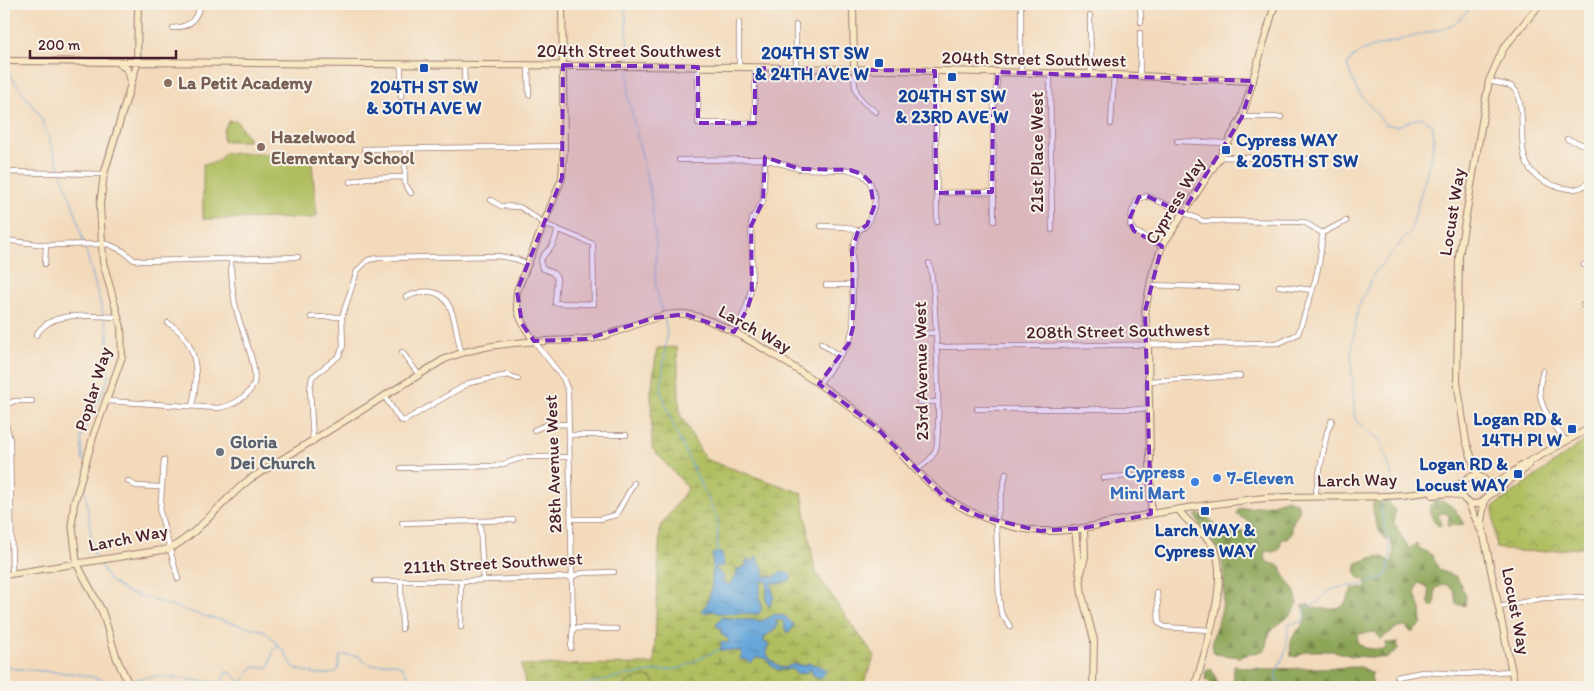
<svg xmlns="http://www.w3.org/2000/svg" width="1594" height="691" font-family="Itim,sans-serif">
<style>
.grass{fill:#b0be61;stroke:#7d6e46}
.forest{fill:url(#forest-firs);stroke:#6b6241}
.wetland{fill:url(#wetland-marsh);stroke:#7d6e46}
.park{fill:url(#park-crowns);stroke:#7d6e46}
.water{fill:url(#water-ripples);stroke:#586282}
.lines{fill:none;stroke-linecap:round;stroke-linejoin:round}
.stream{stroke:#66a6d9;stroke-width:1}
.street-casing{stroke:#9e7c73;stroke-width:6}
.secondary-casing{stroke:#9e7c73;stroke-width:8}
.street{stroke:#fff;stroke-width:4.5}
.secondary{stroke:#f8e8c3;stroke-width:6}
.marked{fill:#7b2cbf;fill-opacity:0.2;stroke:#7b2cbf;stroke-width:4;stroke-dasharray:10 6;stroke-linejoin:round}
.transit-dot{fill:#1a4fb4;stroke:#f7f3e8;stroke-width:2}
.education-dot{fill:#8d6e63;stroke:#f7f3e8;stroke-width:2}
.worship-dot{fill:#6b7280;stroke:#f7f3e8;stroke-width:2}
.shop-dot{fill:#3f7fe0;stroke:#f7f3e8;stroke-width:2}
.labels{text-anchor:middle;stroke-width:4;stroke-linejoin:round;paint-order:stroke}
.street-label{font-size:18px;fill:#4a1f2b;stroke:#f7f3e8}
.transit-label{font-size:18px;font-weight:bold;fill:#164399;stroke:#f7f3e8;text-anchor:end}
.education-label{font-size:18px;font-weight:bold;fill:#785e54;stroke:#f7f3e8;text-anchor:start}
.worship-label{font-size:18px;font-weight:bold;fill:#5b616d;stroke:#f7f3e8;text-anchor:start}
.shop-label{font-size:18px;font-weight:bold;fill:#366cbe;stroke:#f7f3e8;text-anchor:end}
</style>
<defs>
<pattern id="forest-firs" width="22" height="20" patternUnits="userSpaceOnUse" patternTransform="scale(1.25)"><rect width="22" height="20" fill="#8ca557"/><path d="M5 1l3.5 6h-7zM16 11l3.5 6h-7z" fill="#748648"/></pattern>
<pattern id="wetland-marsh" width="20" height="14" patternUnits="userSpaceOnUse" patternTransform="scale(1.25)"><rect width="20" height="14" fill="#b0be61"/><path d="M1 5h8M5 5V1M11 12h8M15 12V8" fill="none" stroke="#919a50"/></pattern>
<pattern id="park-crowns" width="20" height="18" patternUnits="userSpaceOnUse" patternTransform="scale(1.25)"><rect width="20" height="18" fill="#b0be61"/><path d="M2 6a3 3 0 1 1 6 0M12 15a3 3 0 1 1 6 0" fill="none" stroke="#919a50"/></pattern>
<pattern id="water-ripples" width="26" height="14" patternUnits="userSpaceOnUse" patternTransform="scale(1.25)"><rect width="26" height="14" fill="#66a6d9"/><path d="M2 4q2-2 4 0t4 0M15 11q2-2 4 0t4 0" fill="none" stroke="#5687b0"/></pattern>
</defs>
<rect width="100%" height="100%" fill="#f7f3e8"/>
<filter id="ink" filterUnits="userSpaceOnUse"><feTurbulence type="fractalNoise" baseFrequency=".02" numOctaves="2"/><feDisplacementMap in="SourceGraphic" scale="10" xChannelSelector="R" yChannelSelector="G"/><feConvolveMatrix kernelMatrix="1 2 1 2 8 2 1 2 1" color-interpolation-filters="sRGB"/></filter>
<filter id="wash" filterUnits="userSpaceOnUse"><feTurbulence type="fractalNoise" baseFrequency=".0096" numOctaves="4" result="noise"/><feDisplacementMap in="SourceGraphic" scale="20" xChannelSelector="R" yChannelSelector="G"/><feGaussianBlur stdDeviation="1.12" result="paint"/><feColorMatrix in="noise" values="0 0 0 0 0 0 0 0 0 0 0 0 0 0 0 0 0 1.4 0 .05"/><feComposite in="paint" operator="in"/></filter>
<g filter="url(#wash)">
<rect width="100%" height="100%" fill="#f3dabb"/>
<!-- grass -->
<path class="grass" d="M224,153L311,154L317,215L313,218L203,219V164C213,164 219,162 224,153Z"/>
<!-- forest -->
<path class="forest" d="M1287,499L1297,503L1300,510L1291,526L1292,533L1287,539H1282L1279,550L1273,552L1266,551L1265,557L1267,562L1281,566C1283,579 1297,588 1297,602C1297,616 1275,623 1269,635C1267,639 1266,645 1265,650L1239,657L1214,654C1209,639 1216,630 1220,616C1224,602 1225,584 1223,569C1221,542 1202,537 1195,515C1205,513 1212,520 1217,528L1243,532L1255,530L1250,522L1237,515L1238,509L1269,505Z
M1436,500C1455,504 1454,509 1464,524L1448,526L1449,516L1445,513L1438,514L1442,524L1438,526L1432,518L1429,506Z
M1388,501L1395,511L1394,523L1409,549L1417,543L1419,548L1432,555L1439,570L1457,577L1466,596L1465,606L1456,604L1454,590L1445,584L1435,589V604L1433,608L1429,604V591L1425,585L1418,583L1415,594L1421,609L1422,623L1412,633L1405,626L1398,627L1381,639L1375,632L1358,634L1357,642L1365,648L1385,650L1386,643L1397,642L1398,649L1387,658L1351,656L1334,651H1306L1297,657L1291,656C1287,630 1303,633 1307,614L1302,605L1308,604C1315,610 1318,608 1327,609C1347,610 1344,602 1353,588L1364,589L1367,587L1365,579H1360C1355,573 1354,570 1357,563C1371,558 1381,551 1392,564L1394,552L1390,538L1385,540C1377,528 1372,516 1373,502Z
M1234,666L1266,669L1361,667L1373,673L1371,676L1373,687H1216L1205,679L1206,670L1211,668L1218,683L1228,686L1233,680Z"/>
<!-- wetland -->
<path class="wetland" d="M677,347L680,414L705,459L802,493L815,571L846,617L875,656L862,687H658C650,673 640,678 626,682L623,687H526L521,665L654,664L660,527L688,488L652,448L651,392L657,348Z"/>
<!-- park -->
<path class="park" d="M229,120L233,122L236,120L248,137V141H223V132Z
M1587,439L1590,448V546C1558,550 1528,555 1496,548L1493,507Z
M647,677L652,679L658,687H623L631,679Z"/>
<!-- water -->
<path class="water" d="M715,553H722L724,566L714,568L723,576L724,582L730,585L737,573L736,568L739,570L743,566H748L745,562L748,559L750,562L754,560L756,556L765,571L764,576L774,577L780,572L788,573L792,577L789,581L776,584L771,582L774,597L769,607L766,601L767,582L762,580L759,593L762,607L759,614L716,613L714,611L701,613C702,607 705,608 707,603C713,590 713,569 712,554Z
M775,614L785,616L794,625L790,632H786L783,621L777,620L775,623H778L776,629L764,637V641L769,645L766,651C769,660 776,665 784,668L794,664L806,666L807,663L821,666L827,671L820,678L813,675L810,668L808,672L796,674L794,669C779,670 775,673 766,658H756L751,663L747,660L740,659L742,654L740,651L719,650L721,648V642L728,643L729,640L721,634V629L716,625L721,617L762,621Z"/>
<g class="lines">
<!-- stream -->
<path class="stream" d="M625,4L629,63
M4,44L7,58
M8,65L10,75L41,117L75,211L108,331V380L81,437L83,461
M629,69L628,96L651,196L656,246L655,284L663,314
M664,318L667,330L661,391L675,430L718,520L717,554
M84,478L93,552L96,557
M1385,494L1393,481L1382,442L1355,420L1351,354L1358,308L1374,273L1411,231L1434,144L1433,126L1421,117L1397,126L1385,124L1357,90L1347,66L1351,59L1363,50L1452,26L1475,4
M99,563L109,580L126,592L204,616L265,631L279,646
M4,661L8,668L79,674L116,683L115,687
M822,675L832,687
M135,679L157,676L221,683L226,672L232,673L241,683L253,667H269L273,651L279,646C288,655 287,658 293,666C297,672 331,678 337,671C340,668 338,661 340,656L345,655L359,656C374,676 388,654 403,668C406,671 408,678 411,682C424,683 437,677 450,679C459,681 466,690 476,687C478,687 480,684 483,683C489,682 500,684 506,687
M577,687L615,677L681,668L720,649
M1282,687L1275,676L1286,650L1289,624L1302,622L1305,616V608L1318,603C1328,582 1350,589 1368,583C1375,582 1381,577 1387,575L1391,552L1381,512L1383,500"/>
</g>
</g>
<g filter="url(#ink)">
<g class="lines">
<defs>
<path id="street" d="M1021,4V72
M1140,4L1141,22
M1090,16L1091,74
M739,23V67
M173,28C193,26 193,21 202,4
M1140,33V77
M401,64V97
M464,65L465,95
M528,65L529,95
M698,67V123H755V68
M796,69V25
M854,70C854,93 856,98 876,112
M935,71L937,222
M1050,73L1052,230
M1489,81L1511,86L1516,91C1532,128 1504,172 1559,187C1571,190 1581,191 1590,181
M1242,117H1281
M1111,124L1114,75
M1567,139L1590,147
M1177,141L1227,143
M364,149L564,146
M405,149V184L411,193
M1220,157L1307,159
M679,160L765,159L800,169L850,170L862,174L870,182L875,198L874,207L867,225L858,231L852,250L853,327L849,343L819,384
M4,172L104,174
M350,182L366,178L405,177
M936,193L992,192
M491,200L501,206L520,207L545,224L593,244L594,304L555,303L557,278L553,273L542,268C538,257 546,254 552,246C555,241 556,235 558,230
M994,221L993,116L998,72
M821,226L846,227L858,231
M4,240L46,245L108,244L123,251L134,260L144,261L298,257
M1162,246L1134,231L1130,225L1132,212L1138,199L1147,196L1203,221L1304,222L1322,233L1346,221
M45,264L46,245
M1584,265L1590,263
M826,285H853
M1150,285L1236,288
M1279,286L1313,290
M406,297C454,276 453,320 461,352
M1583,305L1590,302
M311,317H342
M168,323C199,341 199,376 192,406
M734,332C758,294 752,269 751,226L752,219L763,201L765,159
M919,333H935
M36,335C53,308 91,317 119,317
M534,341L563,378L568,391L573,628L571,648
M821,343L839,356
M936,347L1279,343L1298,334C1309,301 1322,268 1322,233
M402,352L419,375
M1543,371C1533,402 1548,416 1565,440
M1148,381L1240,376
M385,397L400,420L404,421L469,383L508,375L518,379
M107,401L218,408C232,406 249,397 254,383C258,366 241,330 237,312C232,294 231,277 231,259
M919,402H937
M4,406L14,401H32
M977,409H1148
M4,416L10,440L12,573
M534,430L546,425L568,424
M569,435H626
M313,442L310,389L312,377L339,356L343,346L342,317L357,271L368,260L378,258L498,256L516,259L527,264
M164,460L160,512L178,579
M401,468L496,466L525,457H569
M916,470C924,464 932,460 936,449C941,429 936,281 929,263
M1006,473L996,522L999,598L1001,613L1010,626
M1103,478L1150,474
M128,481L136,486L161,487
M1315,496L1327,432L1332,420
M571,519H600L616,515L634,483
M480,522L483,579
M402,523L513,520
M375,581H461L571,577L582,573L614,572
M401,582L402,629
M1157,592L1159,623L1165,627L1209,630
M1500,607L1543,598L1590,597
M461,627V581
M573,628L617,629
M1397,677L1422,672L1463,674L1512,671"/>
<path id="secondary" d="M853,4L854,70
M4,61L739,67L1091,74L1253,81
M120,64L128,70L131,82
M534,341C523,325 514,311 517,291L562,178L564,146L562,4
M1461 490a14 14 0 1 1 28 0a14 14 0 1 1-28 0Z
M1478,477L1466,441L1457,381L1459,256L1489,81L1503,49L1540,4
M1486,483H1498L1523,465L1590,428
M1433,495L1448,493L1463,497
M1487,497L1526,468L1530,462
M1485,499L1481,521L1515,687
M1468,502L1485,539
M1179,510C1187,524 1204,531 1213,546C1231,577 1204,653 1195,687
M1151,514L1148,345L1145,311L1152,275L1162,246L1220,157L1242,117L1275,4
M1075,529L1082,595L1094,640L1093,687
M1081,573L1085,556L1084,528
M4,575L169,549C201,532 221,501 250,479L443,360C475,346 510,342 545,341C561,340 579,341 595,338C626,332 653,312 685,314C725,317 848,400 878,430C910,461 935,498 978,515C997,523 1020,530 1042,531C1079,532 1115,521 1151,514C1185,508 1220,503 1255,499C1323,491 1397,506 1463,483
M130,687L117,659L102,611L77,564L72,523L74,504L94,434L122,357L121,327L103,262L100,205L104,174L137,64L138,4"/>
</defs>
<!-- street casing -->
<use href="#street" class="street-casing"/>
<!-- secondary casing -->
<use href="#secondary" class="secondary-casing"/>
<!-- street -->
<use href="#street" class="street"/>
<!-- secondary -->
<use href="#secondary" class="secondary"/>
</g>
</g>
<!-- marked area -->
<path class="marked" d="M563,65L698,67V123H755V68L935,71L936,193L992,192L993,116L998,72L1253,81L1242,117L1182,213L1147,196L1139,197L1129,220L1134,231L1162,246L1145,311L1151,514L1084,528L1040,531L979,516L946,499L876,427L819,384L849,343L853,327L852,250L858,231L867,225L874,207L870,182L862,174L850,170L800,169L765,157L763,201L751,226L752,294L747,310L734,332L685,314L654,318L587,339L534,341L522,324L517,291L562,178Z"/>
<!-- markers -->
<g class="transit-dot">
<rect x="874" y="58" width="10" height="10" rx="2.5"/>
<rect x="419" y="63" width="10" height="10" rx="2.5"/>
<rect x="947" y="72" width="10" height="10" rx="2.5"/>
<rect x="1221" y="145" width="10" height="10" rx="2.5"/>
<rect x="1567" y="424" width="10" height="10" rx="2.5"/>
<rect x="1513" y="469" width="10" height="10" rx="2.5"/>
<rect x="1200" y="506" width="10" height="10" rx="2.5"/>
</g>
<g class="education-dot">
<circle cx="168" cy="83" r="5"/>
<circle cx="261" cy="147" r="5"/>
</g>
<circle class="worship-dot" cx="220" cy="452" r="5"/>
<g class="shop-dot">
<circle cx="1217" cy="478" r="5"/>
<circle cx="1195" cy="482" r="5"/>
</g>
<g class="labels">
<!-- street labels -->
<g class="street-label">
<text x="629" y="57">204th Street Southwest</text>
<text transform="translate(1034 59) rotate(1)" y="6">204th Street Southwest</text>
<text transform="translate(1037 152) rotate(-90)" y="6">21st Place West</text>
<text transform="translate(1175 201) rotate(-59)" y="6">Cypress Way</text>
<text transform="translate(1452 212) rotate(-81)" y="6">Locust Way</text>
<text transform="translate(755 329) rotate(29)" y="6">Larch Way</text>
<text transform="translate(1118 331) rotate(-1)" y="6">208th Street Southwest</text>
<text transform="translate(921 371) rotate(-91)" y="6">23rd Avenue West</text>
<text transform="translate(93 389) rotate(-73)" y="6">Poplar Way</text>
<text transform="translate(553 464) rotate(-92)" y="6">28th Avenue West</text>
<text transform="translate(1357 480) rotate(-1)" y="6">Larch Way</text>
<text transform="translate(128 538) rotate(-11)" y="6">Larch Way</text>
<text transform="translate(493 563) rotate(-3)" y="6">211th Street Southwest</text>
<text transform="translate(1516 611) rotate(79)" y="6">Locust Way</text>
</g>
<!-- transit labels -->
<g class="transit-label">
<text x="869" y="59">204TH ST SW<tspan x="869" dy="21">&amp; 24TH AVE W</tspan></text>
<text x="424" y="93" text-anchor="middle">204TH ST SW<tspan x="424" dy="21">&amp; 30TH AVE W</tspan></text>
<text x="952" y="102" text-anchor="middle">204TH ST SW<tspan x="952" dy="21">&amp; 23RD AVE W</tspan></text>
<text x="1236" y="146" text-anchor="start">Cypress WAY<tspan x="1236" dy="21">&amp; 205TH ST SW</tspan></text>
<text x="1562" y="425">Logan RD &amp;<tspan x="1562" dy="21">14TH Pl W</tspan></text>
<text x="1508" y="470">Logan RD &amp;<tspan x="1508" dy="21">Locust WAY</tspan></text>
<text x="1205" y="536" text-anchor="middle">Larch WAY &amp;<tspan x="1205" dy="21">Cypress WAY</tspan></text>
</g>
<!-- education labels -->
<g class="education-label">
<text x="178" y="89">La Petit Academy</text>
<text x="271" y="143">Hazelwood<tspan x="271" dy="21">Elementary School</tspan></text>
</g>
<!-- worship labels -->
<g class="worship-label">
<text x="230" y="448">Gloria<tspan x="230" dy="21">Dei Church</tspan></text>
</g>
<!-- shop labels -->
<g class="shop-label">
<text x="1185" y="478">Cypress<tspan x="1185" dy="21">Mini Mart</tspan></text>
<text x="1227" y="484" text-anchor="start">7-Eleven</text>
</g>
</g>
<!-- margin -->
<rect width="1594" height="691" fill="none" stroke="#f7f3e8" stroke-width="20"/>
<!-- scale -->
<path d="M30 50v8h146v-8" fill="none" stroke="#4a1f2b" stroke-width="2.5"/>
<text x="38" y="50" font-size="15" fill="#4a1f2b" stroke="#f7f3e8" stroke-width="4" paint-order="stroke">200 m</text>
</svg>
